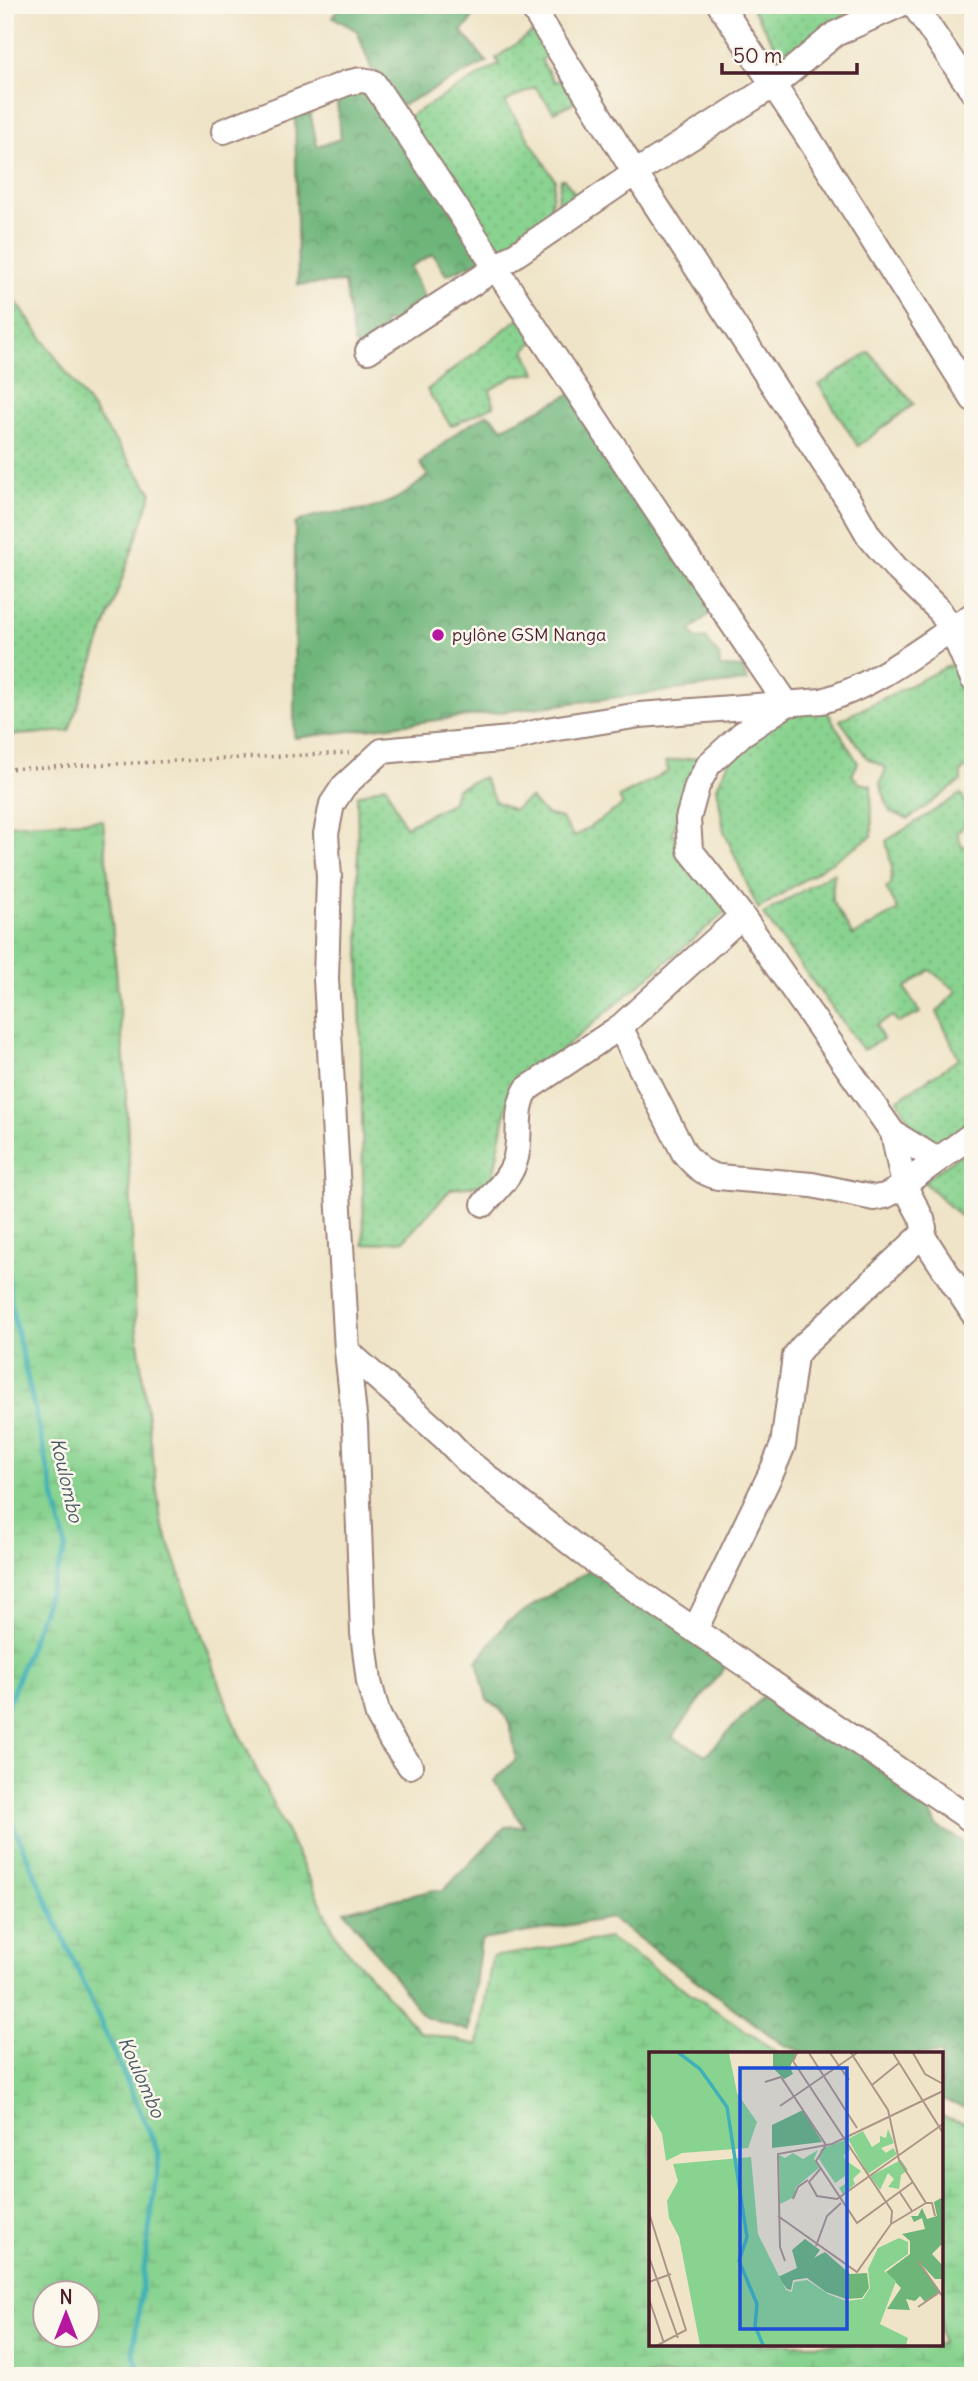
<svg xmlns="http://www.w3.org/2000/svg" width="978" height="2381" font-family="Delius,sans-serif">
<style>
.grass{fill:url(#grass-dots);stroke:#6a795e;stroke-width:2}
.forest{fill:url(#forest-crowns);stroke:#5c6a52;stroke-width:2}
.wetland{fill:url(#wetland-marsh);stroke:#6a795e;stroke-width:2;fill-rule:evenodd}
.lines{fill:none;stroke-linecap:round;stroke-linejoin:round}
.stream{stroke:#40b1b8;stroke-width:5}
.minor-casing{stroke:#9c8279;stroke-width:28}
.path{stroke:#9c8279;stroke-width:3.5;stroke-dasharray:2 5;stroke-linecap:butt}
.minor{stroke:#fff;stroke-width:24}
.poi-dot{fill:#b5179e;stroke:#fbf7ec;stroke-width:2.5}
.labels{text-anchor:middle;stroke-width:5;stroke-linejoin:round;paint-order:stroke}
.poi-label{font-size:18px;fill:#4a1f2b;stroke:#fbf7ec;text-anchor:start}
.water-label{font-size:19px;font-style:italic;fill:#465963;stroke:#fbf7ec}
.inset-river{fill:none;stroke:#40b1b8;stroke-width:3.5}
.inset-road{fill:none;stroke:#ad9589;stroke-width:2}
.view{fill:#1d4ed8;fill-opacity:0.15;stroke:#1d4ed8;stroke-width:3.5}
.inset-edge{fill:none;stroke:#4a1f2b;stroke-width:3.5}
</style>
<defs>
<pattern id="grass-dots" width="8" height="8" patternUnits="userSpaceOnUse" patternTransform="scale(1.75)"><rect width="8" height="8" fill="#89d390"/><path d="M2 2h.1M6 6h.1" fill="none" stroke="#78b57c" stroke-width="1.8" stroke-linecap="round"/></pattern>
<pattern id="forest-crowns" width="20" height="18" patternUnits="userSpaceOnUse" patternTransform="scale(1.75)"><rect width="20" height="18" fill="#6eb57a"/><path d="M2 6a3 3 0 1 1 6 0M12 15a3 3 0 1 1 6 0" fill="none" stroke="#5c9364"/></pattern>
<pattern id="wetland-marsh" width="20" height="14" patternUnits="userSpaceOnUse" patternTransform="scale(1.75)"><rect width="20" height="14" fill="#89d390"/><path d="M1 5h8M5 5V1M11 12h8M15 12V8" fill="none" stroke="#78b57c"/></pattern>
</defs>
<rect width="100%" height="100%" fill="#fbf7ec"/>
<filter id="ink" filterUnits="userSpaceOnUse"><feTurbulence type="fractalNoise" baseFrequency=".0143" numOctaves="2"/><feDisplacementMap in="SourceGraphic" scale="14" xChannelSelector="R" yChannelSelector="G"/><feConvolveMatrix kernelMatrix="1 2 1 2 8 2 1 2 1" color-interpolation-filters="sRGB"/></filter>
<filter id="wash" filterUnits="userSpaceOnUse"><feTurbulence type="fractalNoise" baseFrequency=".00686" numOctaves="4" result="noise"/><feDisplacementMap in="SourceGraphic" scale="28" xChannelSelector="R" yChannelSelector="G"/><feGaussianBlur stdDeviation="1.57" result="paint"/><feColorMatrix in="noise" values="0 0 0 0 0 0 0 0 0 0 0 0 0 0 0 0 0 1.4 0 .05"/><feComposite in="paint" operator="in"/></filter>
<g filter="url(#wash)">
<rect width="100%" height="100%" fill="#efe4c7"/>
<!-- grass -->
<path class="grass" d="M750,5H840L846,14L783,59Z
M958,5H973V32Z
M533,32L554,52L541,60L554,82L568,75L583,98L554,112L535,87L505,102L555,180L549,217L496,252L406,118L499,64L496,58Z
M561,179H564L577,196L556,208Z
M5,286L152,493L69,731L5,736Z
M519,318L538,338L525,350L536,373L514,376L490,390L494,406L451,426L427,390Z
M869,352L914,404L858,446L819,385Z
M958,661L973,694V763L961,772V781L909,819L890,812L880,784L886,768L867,758L840,720Z
M824,706L858,763L852,775L859,783L871,785L872,836L758,909L724,831L717,787L737,744L778,716Z
M707,756L672,833L727,911L509,1094L492,1183L451,1189L404,1240L364,1245L357,796L386,785L405,827L453,802L456,789L483,777L495,801L513,810L530,798L545,814L561,818L574,837L623,805L619,797L669,771L665,762Z
M961,794L973,817L957,833L962,847L973,845V1125L937,1153L920,1143L898,1099L959,1059L937,1012L957,991L930,970L905,988L920,1013L898,1023L893,1016L876,1025L883,1039L863,1050L763,914L834,872L832,900L853,936L898,910L886,888L891,884L892,867L886,841Z
M973,1145V1208L960,1216L923,1181Z"/>
<!-- forest -->
<path class="forest" d="M340,5H477L469,24L461,31L487,62L401,106L371,68L357,31L333,17Z
M372,88L487,258L446,275L433,254L410,267L427,303L413,314L407,309L394,323L384,321L385,334L358,349L354,343L344,282L298,285L295,107L331,92V104L310,111L317,146L341,139L336,94Z
M576,391L716,608L691,630L696,639L706,638L719,656L720,667L743,668L747,681L294,738L295,524C317,510 346,514 371,508C396,501 410,492 428,475L420,463L460,430L488,414L503,428Z
M594,1567L729,1662L672,1737L706,1755L772,1687L924,1802L936,1826L973,1847V2110L941,2100V2054H809L784,2045L611,1918L481,1940L469,2031L424,2017L345,1911L435,1890H444L505,1827L524,1826L494,1781L516,1759C512,1733 512,1713 487,1700L477,1661L507,1622Z"/>
<!-- wetland -->
<path class="wetland" d="M103,820L125,1071L136,1325L161,1521L234,1723L339,1941L420,2032L478,2045L492,1957L609,1938L780,2054H651V2344H941V2116L973,2125V2376H5V825ZM46,2294H88V2336H46Z"/>
<g class="lines">
<!-- stream -->
<path class="stream" d="M5,1246L12,1310L66,1548L5,1713
M5,1806L159,2154L133,2353L142,2376"/>
</g>
</g>
<g filter="url(#ink)">
<g class="lines">
<defs>
<path id="minor" d="M531,5L635,173L850,503L869,536L895,567L939,610L951,628L973,679
M720,5L808,137L973,399
M914,5L973,92
M224,131L347,83L361,80L373,82C511,290 646,498 787,704L742,734L709,764L697,786L688,819L690,850L742,916L893,1133L904,1185L922,1219L924,1228L922,1235L973,1313
M368,351L496,268L635,173L774,85L835,34L899,5
M742,916L620,1027L684,1153C695,1166 702,1173 718,1177L812,1185L874,1198L885,1196L895,1191L973,1134
M893,1133L937,1160
M484,1204C495,1191 508,1180 514,1164C523,1140 513,1112 527,1089L620,1027
M347,1351L445,1438L466,1460L591,1559L973,1821
M695,1630L773,1469L783,1445L795,1356L802,1347L922,1235
M410,1766L392,1741L378,1715L369,1682L363,1633L355,1424L347,1351L326,979L329,877L326,834L332,804L344,786L382,751L510,739L546,730L640,715L822,701C877,686 925,645 973,615"/>
</defs>
<!-- minor casing -->
<use href="#minor" class="minor-casing"/>
<!-- path -->
<path class="path" d="M5,769L349,753"/>
<!-- minor -->
<use href="#minor" class="minor"/>
</g>
</g>
<!-- markers -->
<circle class="poi-dot" cx="438" cy="635" r="7"/>
<g class="labels">
<!-- poi labels -->
<g class="poi-label">
<text x="452" y="641">pylône GSM Nanga</text>
</g>
<!-- water labels -->
<g class="water-label">
<text transform="translate(67 1480) rotate(77)" y="7">Koulombo</text>
<text transform="translate(142 2077) rotate(66)" y="7">Koulombo</text>
</g>
</g>
<!-- overview -->
<g transform="translate(649 2052)">
<rect width="294" height="294" fill="#efe4c7"/>
<path d="M0,1H80L88,41L108,70L99,96L33,101L17,109L13,82L0,59ZM239,77L245,91L232,96L237,101L244,96L248,102L219,122L199,87L214,79L223,95L231,90V84L237,86ZM196,88L201,98L195,103L196,108L212,119L204,127L206,132L194,142L190,136L196,132V124L186,131L170,107L172,97ZM169,98L165,107L171,115L147,135L145,145L131,152L130,103L136,106L144,101L154,107ZM252,108L259,118L252,123L250,137L239,135L245,127L239,121L231,138L221,124Z" fill="#89d390"/>
<path d="M124,1H147L141,15L144,22L135,27L124,16ZM154,58L173,90L123,96V73ZM294,145V191L283,202L294,214V227H286L268,208L291,239L276,250L271,244L266,249L257,247L261,258L238,257L252,236L237,220L261,202V189L253,182L276,177L273,166L265,170L262,164H269L273,156L278,167L288,164L285,150ZM156,187L171,198L165,206L176,200L201,222L218,221L220,236L213,246L197,247L177,240L158,226L144,228L142,238L138,237L129,225L148,216L143,198Z" fill="#6eb57a"/>
<path d="M102,105L109,182L137,238L143,240L145,230L158,228L179,242L197,249L214,247L221,236L219,217L229,196L250,186L259,190V202L235,219L247,229L231,272L259,286L257,293H51L30,185L20,166L18,149L29,129L24,112Z" fill="#89d390"/>
<path class="inset-river" d="M30,1L51,17L78,55L98,185L90,209L108,252L106,274L114,293"/>
<path class="inset-road" d="M160,1L208,76M181,1L200,28M202,1L239,58L250,108L277,151H283L286,164M244,1L294,81M264,1L276,22L294,32M116,30L132,25L177,93L167,109L208,171L264,130M223,33L250,11M131,54L208,1M172,116L160,130L168,144L188,147L294,72M250,139L263,159M144,147L149,135L159,128M0,161L37,278L9,293M129,164L208,220L242,172L243,159L144,9L148,1M242,172L277,151M167,194L178,164L192,151M0,205L29,286M136,209L131,195L129,102L183,92L294,39M269,209L294,245M0,230L22,222M0,247L15,291M269,255L291,240"/>
<path class="view" d="M91,16H198V277H91Z"/>
<rect width="294" height="294" class="inset-edge"/>
</g>
<!-- margin -->
<rect width="978" height="2381" fill="none" stroke="#fbf7ec" stroke-width="28"/>
<!-- north arrow -->
<g transform="translate(66 2314)"><circle r="33" fill="#fbf7ec" stroke="#b4a19f" stroke-width="2"/>
<path d="M0-5L12 26L0 18L-12 26Z" fill="#b5179e"/>
<text y="-10" font-size="19" font-weight="bold" text-anchor="middle" fill="#4a1f2b">N</text>
</g>
<!-- scale -->
<path d="M722 63v10h135v-10" fill="none" stroke="#4a1f2b" stroke-width="3.5"/>
<text x="733" y="63" font-size="21" fill="#4a1f2b" stroke="#fbf7ec" stroke-width="5" paint-order="stroke">50 m</text>
</svg>
